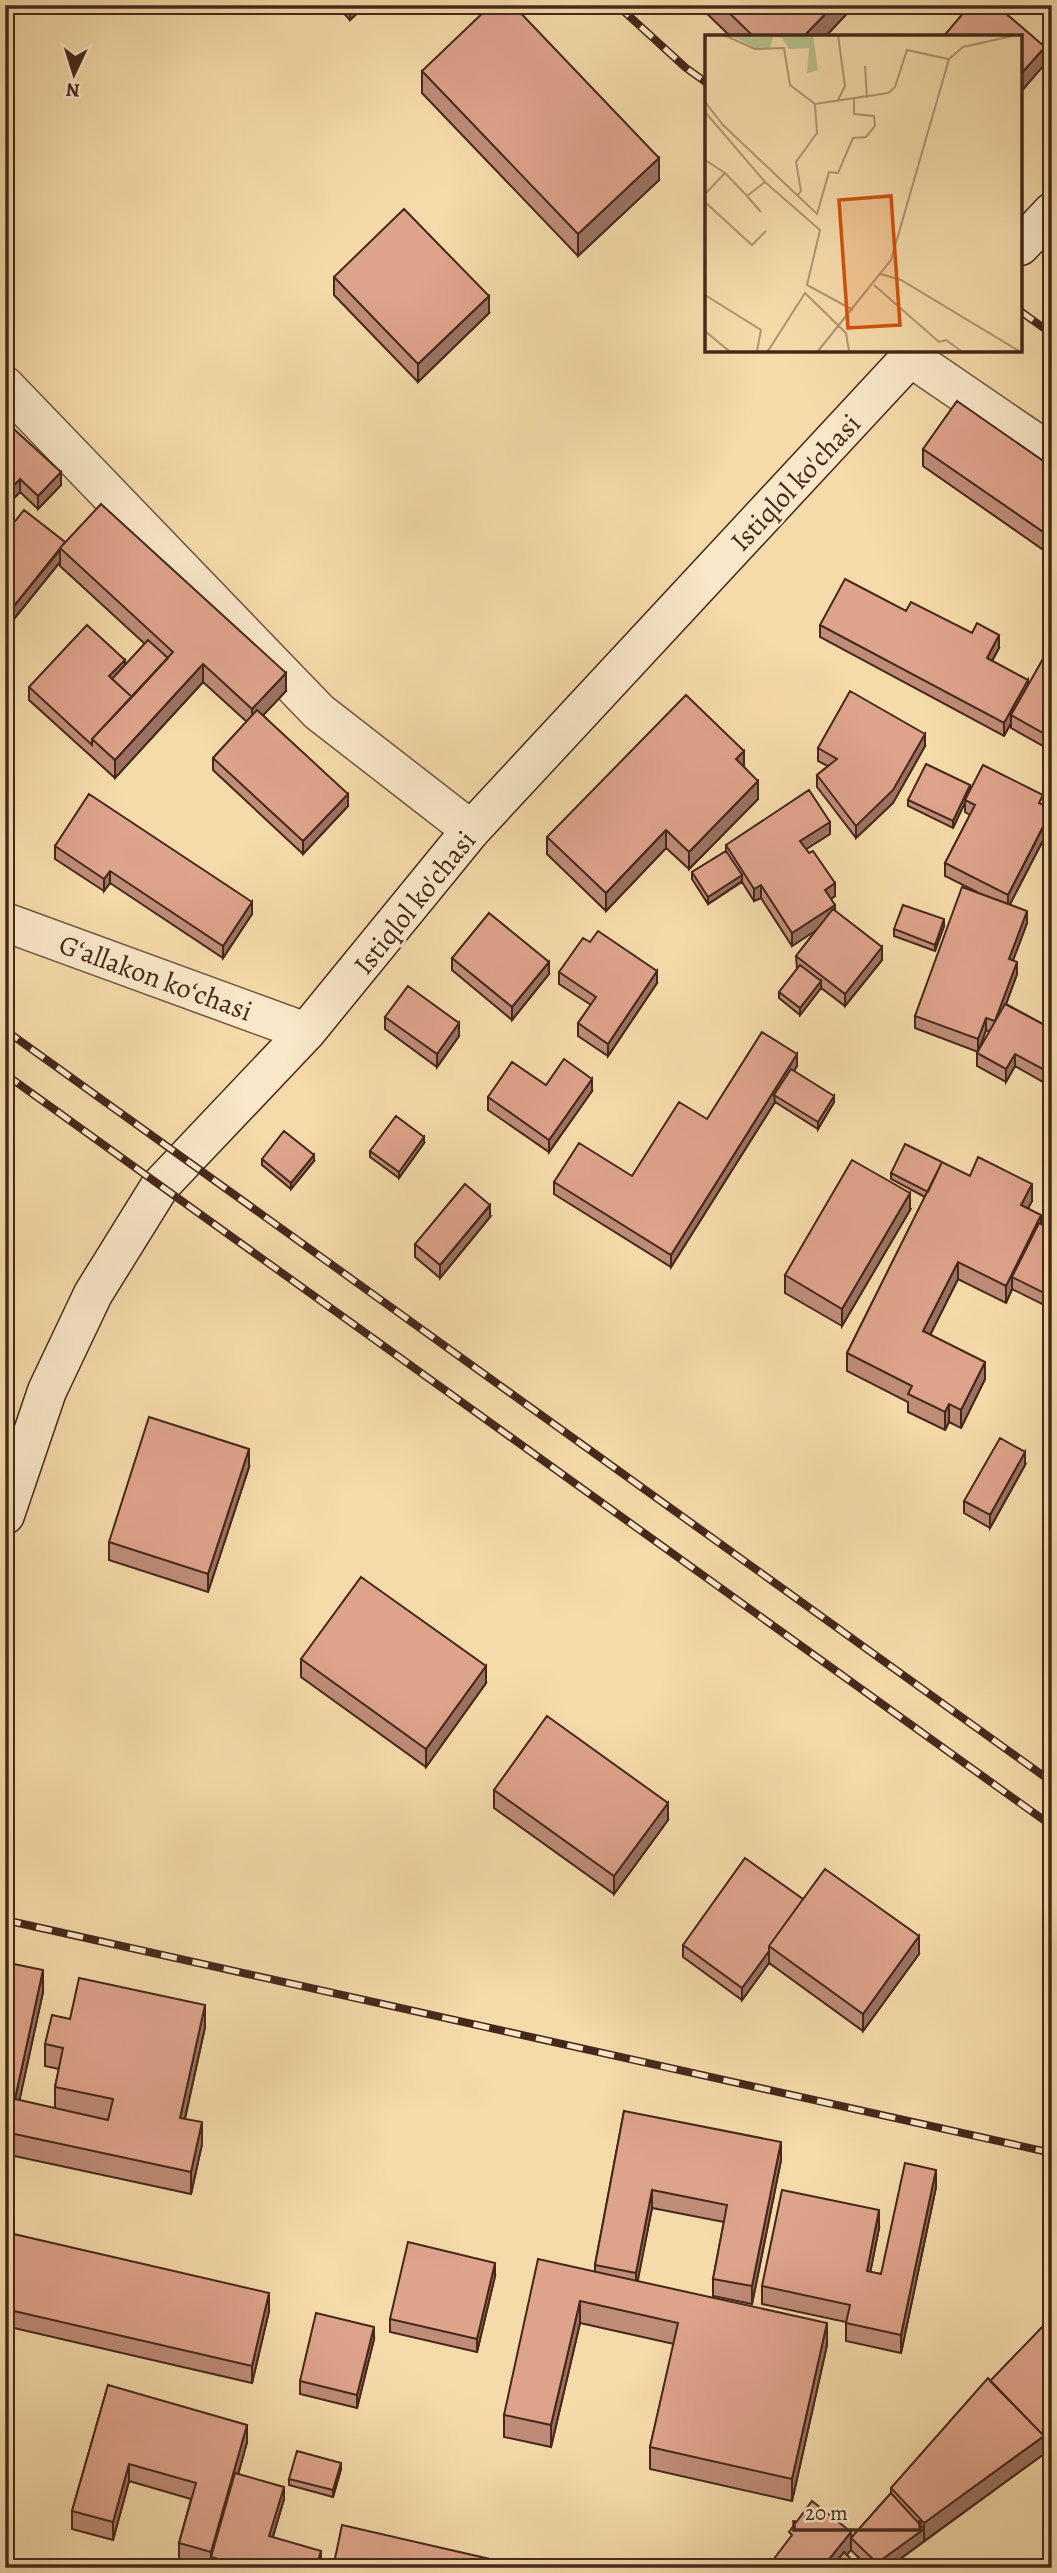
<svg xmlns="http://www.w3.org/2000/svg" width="1057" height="2573" font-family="Alegreya,serif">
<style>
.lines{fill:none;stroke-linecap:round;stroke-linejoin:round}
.street-casing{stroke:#72543f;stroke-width:41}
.secondary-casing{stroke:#46281b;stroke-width:41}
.street{stroke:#f8e7c8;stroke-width:38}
.secondary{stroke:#f8e7c8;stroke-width:38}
.rail-casing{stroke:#46281b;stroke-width:8}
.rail{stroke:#f8e7c8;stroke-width:5;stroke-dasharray:16;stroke-linecap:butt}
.wall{fill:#bf8c78;stroke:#46281b;stroke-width:2}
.shaded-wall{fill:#9b7261;stroke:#46281b;stroke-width:2}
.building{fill:#dea38b;stroke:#46281b;stroke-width:2}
.labels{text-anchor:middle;stroke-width:5;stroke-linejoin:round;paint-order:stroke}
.street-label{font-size:28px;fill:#46281b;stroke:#f8e7c8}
.inset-road{fill:none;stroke:#af9371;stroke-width:2}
.view{fill:#d0520e;fill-opacity:0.15;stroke:#d0520e;stroke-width:3.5}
.inset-edge{fill:none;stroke:#46281b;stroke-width:3.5}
</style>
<rect width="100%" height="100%" fill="#f5daaa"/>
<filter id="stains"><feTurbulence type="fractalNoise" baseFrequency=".00286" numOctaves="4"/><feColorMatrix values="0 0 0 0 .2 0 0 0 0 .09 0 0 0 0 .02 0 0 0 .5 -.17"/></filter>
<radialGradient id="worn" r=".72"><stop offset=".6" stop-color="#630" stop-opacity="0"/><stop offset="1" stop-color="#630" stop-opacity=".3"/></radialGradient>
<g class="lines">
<defs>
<path id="street" d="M910,357L1052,454
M5,386L319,712L471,830
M5,922L306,1032"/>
<path id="secondary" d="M1020,246L1052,212
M5,1515L47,1391L93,1294L160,1186L306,1032L471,830L917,350"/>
</defs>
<!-- street casing -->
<use href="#street" class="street-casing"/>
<!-- secondary casing -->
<use href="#secondary" class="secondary-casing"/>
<!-- street -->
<use href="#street" class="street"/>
<!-- secondary -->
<use href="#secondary" class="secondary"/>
<defs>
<path id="rail" d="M617,5L686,68L707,83
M1020,311L1052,334
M5,1030L1052,1782
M5,1074L1052,1826
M5,1920L1052,2153"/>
</defs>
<!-- rail casing -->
<use href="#rail" class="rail-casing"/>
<!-- rail -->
<use href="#rail" class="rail"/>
</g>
<!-- wall -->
<path class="wall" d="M336,5H366L350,20Z
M698,5H855L825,37H731Z
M422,71L659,180L578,256L422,93Z
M334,277L489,313L418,382L334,295Z
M5,421L61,485L38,509L20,492L5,507Z
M923,449L1052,467V556L923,466Z
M65,542L286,691L263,715L348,806L303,854L213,770V758L247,722L203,682L115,778L29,700V687L125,666L145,644L60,566V562L5,630Z
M906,611L999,648L992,661L1028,686L1052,643V751L1011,728V723L1004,736L820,637V625Z
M925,746L893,803L856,838L817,787V775L828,766L818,761V748Z
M744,767L758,799L689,869L666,848L606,911L547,854V837Z
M970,791L1043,805L1052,823L1010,904L1027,923L1013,960L1017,974L1006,1004L1052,1029V1087L1015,1066L1006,1082L977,1066V1053L990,1032L986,1030L978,1052L915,1028V1016L977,892L945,876V863L970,815L965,812V801L953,828L908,806V800Z
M830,834L806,849L835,896L831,899L835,911L882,960L845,1006L821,988L800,1015L779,998V992L797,969L796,956L817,929L792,946L761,898L754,901L742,882L708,904L692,879V872L726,851V845Z
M55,846L252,914L223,958L110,883L104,891L55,859Z
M1052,884V906L1047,902V890Z
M944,926L935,951L894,936V929Z
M452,958L549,974L512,1020L452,970Z
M559,972L657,983L608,1056L578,1036V1023L591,1005L559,984Z
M385,1017L459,1036L437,1067L385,1029Z
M797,1066L794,1071L834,1102L818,1129L775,1102L671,1267L554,1194V1182L632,1176L707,1119Z
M546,1085L592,1091L549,1152L488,1110V1097Z
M424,1143L399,1178L370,1157V1151Z
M262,1159L314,1161L291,1189L262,1165Z
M891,1173L970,1176L1032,1201L1028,1208L1041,1224L1052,1229V1309L1012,1289L1006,1303L958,1279L930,1335L985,1379L961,1428L949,1422L945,1430L908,1412V1402L847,1371V1353L925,1197L891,1179Z
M910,1210L842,1326L785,1293V1275Z
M490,1217L440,1278L415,1257V1244Z
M1025,1465L990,1528L964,1513V1501Z
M249,1467L208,1592L109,1560V1542Z
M301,1659L486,1683L426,1767L301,1677Z
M494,1790L668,1820L614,1894L494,1808Z
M803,1899L919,1954L863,2031L769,1963L742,2000L683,1957V1945Z
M5,1981L43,1992L19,2101L55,2109V2087L59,2069L45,2066V2044L70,2019L205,2027L185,2119L202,2144L191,2194L5,2154Z
M624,2111L781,2160L752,2304L713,2296V2279L724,2222L652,2208L637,2281L827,2345L792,2501L650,2469V2447L674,2344L580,2323L551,2447L504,2437V2415L595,2272V2265Z
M936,2187L901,2353L846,2341V2322L762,2304V2286L879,2228L870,2272L881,2274Z
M5,2232L269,2311L252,2383L5,2326Z
M495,2276L477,2352L390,2332V2319Z
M1052,2311V2448L888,2568H869L851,2550V2538L891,2493V2488L1049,2320V2314Z
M374,2339L357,2408L300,2394V2381Z
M108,2385L247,2442L238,2474L284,2499L273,2537L321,2564L319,2568H205L179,2560V2543L191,2499L129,2481L113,2540L72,2529V2511Z
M341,2469L333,2497L289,2485V2479Z"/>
<!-- shaded-wall -->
<path class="shaded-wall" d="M350,5H366L350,20Z
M834,5H855L825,37H803Z
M1045,47V64L1020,93V75Z
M659,158V180L578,256V234Z
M489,296V313L418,382V364Z
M61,472V485L38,509V496Z
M20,479V492L5,507V495Z
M60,550V562L5,630V617Z
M999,635V648L987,670V658Z
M125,660V673L113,685L109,676Z
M203,664V682L115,778V760Z
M286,673V691L252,727V709Z
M1028,680V692L1011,715V723L1004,736V723Z
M925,734V746L893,803L856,838V826Z
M744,751V769L736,759Z
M758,781V799L689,869V852Z
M970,785V792L953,828V821Z
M348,794V806L303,854V841Z
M1052,810V823L1008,908V895Z
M830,822V834L800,853V841Z
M666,830V848L606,911V893Z
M110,871V883L104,891V879Z
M742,875V881L708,904V897Z
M835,883V896L825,902V890Z
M761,885V898L754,901V889Z
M252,902V914L223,958V946Z
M835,905V918L792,946V933Z
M1027,911V923L1009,971V959Z
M944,919V926L935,951V945Z
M882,947V960L845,1006V994Z
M549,962V974L512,1020V1007Z
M1017,962V974L995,1034V1021Z
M657,971V983L608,1056V1044Z
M821,981V988L800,1015V1008Z
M986,1018V1030L978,1052V1039Z
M459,1023V1036L437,1067V1054Z
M797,1054V1066L778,1097L774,1095L775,1102L671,1267V1255Z
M1015,1054V1066L1006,1082V1069Z
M592,1079V1091L549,1152V1140Z
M834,1096V1102L818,1129V1122Z
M424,1137V1143L399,1178V1172Z
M314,1155V1161L291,1189V1183Z
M1032,1184V1201L1021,1222V1205Z
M910,1193V1210L842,1326V1309Z
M490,1205V1217L440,1278V1265Z
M1041,1215V1232L1012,1277V1289L1006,1303V1286Z
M958,1262V1279L923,1349V1331Z
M985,1362V1379L961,1428V1410Z
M949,1404V1422L945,1430V1412Z
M249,1449V1467L208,1592V1574Z
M1025,1452V1465L990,1528V1515Z
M486,1666V1683L426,1767V1749Z
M668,1803V1820L614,1894V1876Z
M919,1936V1954L863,2031V2014Z
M769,1951V1963L742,2000V1988Z
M43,1970V1992L15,2121V2099Z
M205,2005V2027L180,2140V2118Z
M202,2122V2144L191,2194V2172Z
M781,2142V2160L752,2304V2286Z
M936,2170V2187L901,2353V2335Z
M652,2190V2208L636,2290V2273Z
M879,2210V2228L867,2289V2271Z
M495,2263V2276L477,2352V2339Z
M269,2293V2311L252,2383V2366Z
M580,2301V2323L551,2447V2425Z
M827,2323V2345L792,2501V2479Z
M374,2327V2339L357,2408V2395Z
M247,2425V2442L215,2558L211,2557V2552Z
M1052,2435V2448L1044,2454V2441Z
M1044,2436V2454L924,2541V2523Z
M341,2463V2469L333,2497V2490Z
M129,2464V2481L113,2540V2522Z
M284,2487V2499L269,2549V2536Z
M924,2529V2541L888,2568H877V2563Z
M851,2532V2550L836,2568H822Z
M321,2551V2564L319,2568H316Z"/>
<!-- building -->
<path class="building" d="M491,5H513L659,158L578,234L422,71Z
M721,5H834L803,37H754Z
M970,5H996L1045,47L1020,75V37H943Z
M404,209L489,296L418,364L334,277Z
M957,401L1052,467V538L923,449Z
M5,421L61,472L38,496L20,479L5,495Z
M101,504L286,673L252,709L203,664L115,760L92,739L173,652L60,548Z
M24,510L65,542L5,617V534Z
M845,579L906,611L911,602L972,633L977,623L999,635L987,658L1028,680L1004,723L820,625Z
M87,625L125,660L109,676L132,697L92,739V745L29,687Z
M148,640L168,658L132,697L112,679Z
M1052,643V738L1011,715Z
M850,691L925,734L893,790L856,826L817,775L837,759L818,748Z
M686,695L744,751L736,759L758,781L689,852L666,830L606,893L547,837Z
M257,710L348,794L303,841L213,758Z
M926,764L970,785L953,821L908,800Z
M983,765L1043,795L1039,803L1052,809L1008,895L945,863L975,805L965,800Z
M809,790L830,822L800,841L809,853L813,851L835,883L825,890L835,905L792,933L761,885L754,889L726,845Z
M89,794L252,902L223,946L110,871L104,879L55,846Z
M726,851L742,875L708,897L692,872Z
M1052,884V893L1047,890Z
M962,887L1027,911L1009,959L1017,962L995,1021L986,1018L978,1039L915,1016Z
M903,905L944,919L935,945L894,929Z
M833,909L882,947L845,994L796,956Z
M489,913L549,962L512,1007L452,958Z
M598,931L657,971L608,1044L578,1023L596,997L559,972L583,938L590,942Z
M800,965L821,981L800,1008L779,992Z
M408,986L459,1023L437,1054L385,1017Z
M1005,1004L1052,1029V1074L1015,1054L1006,1069L977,1053Z
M762,1032L797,1054L671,1255L554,1182L579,1143L632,1176L679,1102L707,1119Z
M564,1059L592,1079L549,1140L488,1097L512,1062L546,1085Z
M791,1069L834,1096L818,1122L774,1095Z
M396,1116L424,1137L399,1172L370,1151Z
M284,1131L314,1155L291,1183L262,1159Z
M905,1144L942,1162L928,1192L891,1173Z
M978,1157L1032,1184L1021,1205L1041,1215L1006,1286L958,1262L923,1331L985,1362L961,1410L949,1404L945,1412L908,1394L912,1386L847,1353L942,1162L970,1176Z
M852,1160L910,1193L842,1309L785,1275Z
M465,1184L490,1205L440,1265L415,1244Z
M1039,1223L1052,1229V1297L1012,1277Z
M149,1417L249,1449L208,1574L109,1542Z
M1000,1438L1025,1452L990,1515L964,1501Z
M361,1577L486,1666L426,1749L301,1659Z
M547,1716L668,1803L614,1876L494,1790Z
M745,1858L803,1899L769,1946V1951L742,1988L683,1945Z
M825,1869L919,1936L863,2014L769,1946Z
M9,1963L43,1970L15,2099L108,2120L113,2099L55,2087L63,2048L45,2044L52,2015L70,2019L79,1978L205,2005L180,2118L202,2122L191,2172L5,2132V1981Z
M624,2111L781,2142L752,2286L713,2279L727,2205L652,2190L636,2273L595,2265Z
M905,2163L936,2170L901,2335L846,2323L850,2305L762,2286L782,2190L879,2210L867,2271L881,2274Z
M5,2232L269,2293L252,2366L5,2309Z
M408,2242L495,2263L477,2339L390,2319Z
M538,2259L827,2323L792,2479L650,2447L678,2323L580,2301L551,2425L504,2415Z
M316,2313L374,2327L357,2395L300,2381Z
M1049,2320L1052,2322V2435L1044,2441V2436L990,2381Z
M988,2378L1044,2436L924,2523L891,2488Z
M108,2385L247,2425L211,2552L179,2543L196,2483L129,2464L113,2522L72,2511Z
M297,2451L341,2463L333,2490L289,2479Z
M235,2473L284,2487L269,2536L321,2551L316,2568H251L211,2557Z
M891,2493L924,2529L877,2563L851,2538Z
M812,2501L851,2532L822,2568H767L792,2535L789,2532Z
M342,2525L529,2568H333Z
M844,2552L860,2568H831Z"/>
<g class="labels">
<!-- street labels -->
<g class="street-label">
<text transform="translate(795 482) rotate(-47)" y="10">Istiqlol ko'chasi</text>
<text transform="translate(414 902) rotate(-51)" y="10">Istiqlol ko'chasi</text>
<text transform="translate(156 977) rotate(20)" y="10">Gʻallakon koʻchasi</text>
</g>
</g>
<!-- overview -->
<g transform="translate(705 35)">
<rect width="317" height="317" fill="#f5daaa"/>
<path d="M25,0H108L113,35L102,38L104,13L84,14L77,3L68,2L65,13H51Z" fill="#b7c18c"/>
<path class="inset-road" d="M19,0L50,14L79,13L85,50L110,69L183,58L190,52L202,15L243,24M160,31L162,63M0,67L18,90L112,179L124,137L133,138L148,103L161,102L170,91L169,81L149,79V64M132,67L140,51L133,0M0,77L60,147M0,125L20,138M0,159L20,138L42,161L60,147L115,195L102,250L148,275M42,161L56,177M92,161L96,156L91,127L112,98L110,69M0,167L47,210L61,196M176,239L196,245L314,316M169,250L234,307L241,305L256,316M0,260L56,295L52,316M0,296L24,316M63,316L100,258L141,298L144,316M113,316L186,225L244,24L258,12L312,0"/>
<path class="view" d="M186,161L195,290L143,293L134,165Z"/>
<rect width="317" height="317" class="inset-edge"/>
</g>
<!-- margin -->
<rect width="1057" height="2573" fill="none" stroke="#f5daaa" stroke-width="28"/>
<rect x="7" y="7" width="1043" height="2559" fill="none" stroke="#46281b" stroke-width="3.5"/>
<rect x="14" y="14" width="1029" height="2545" fill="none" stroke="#46281b" stroke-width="2"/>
<!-- north arrow -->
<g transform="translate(74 74) rotate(184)" stroke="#f8e7c8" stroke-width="5" paint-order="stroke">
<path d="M0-5L12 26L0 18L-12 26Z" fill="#46281b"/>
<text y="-10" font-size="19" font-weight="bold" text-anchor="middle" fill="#46281b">N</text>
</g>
<!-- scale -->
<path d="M794 2520v10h126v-10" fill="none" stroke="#46281b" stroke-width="3.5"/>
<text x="805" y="2520" font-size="21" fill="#46281b" stroke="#f8e7c8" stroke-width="5" paint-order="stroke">20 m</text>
<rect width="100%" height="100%" filter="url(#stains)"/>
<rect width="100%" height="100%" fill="url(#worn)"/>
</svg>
